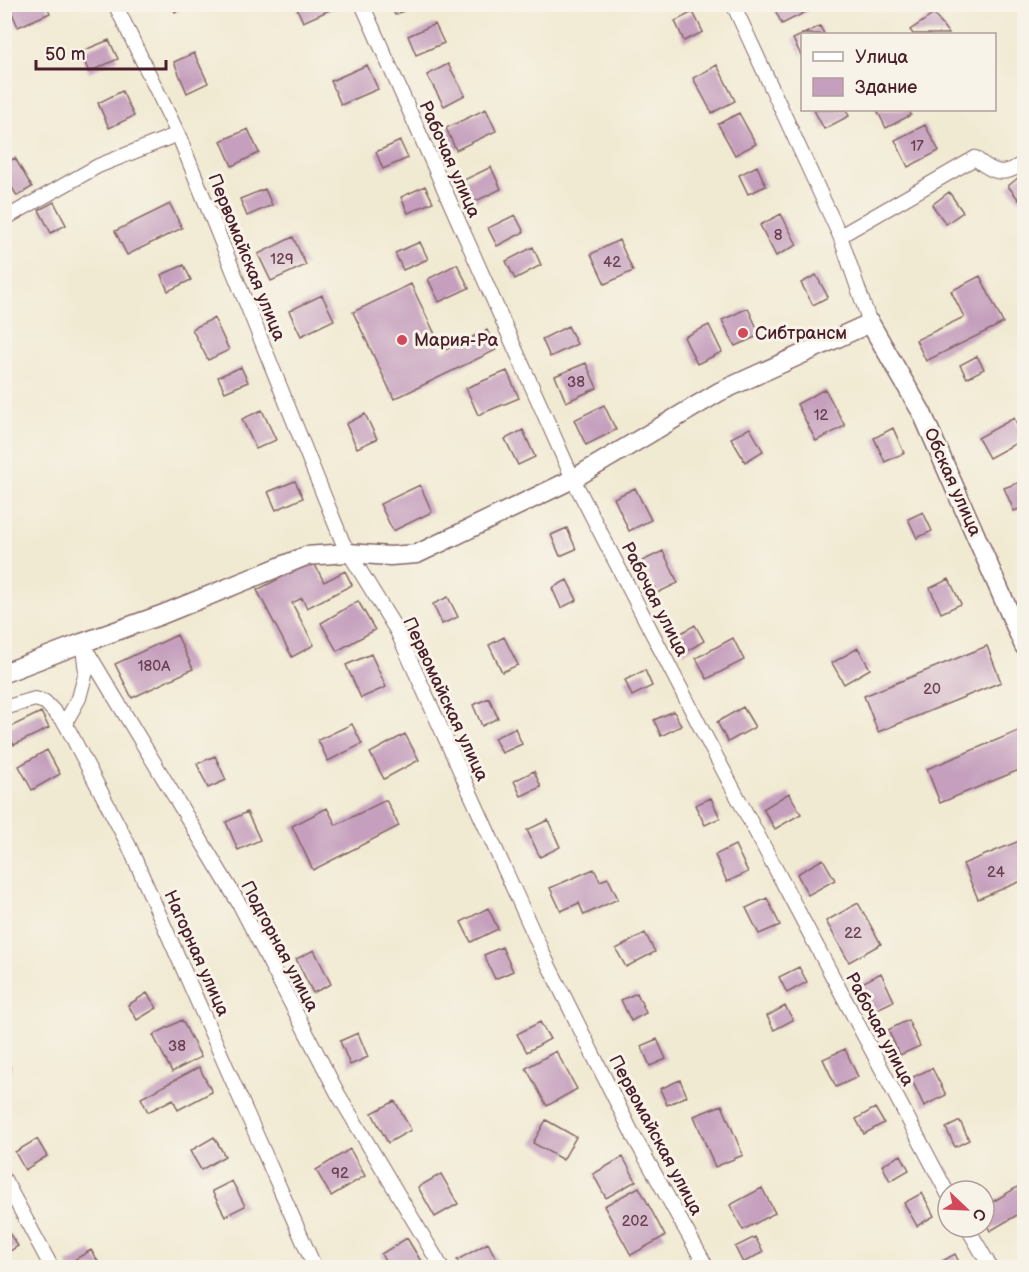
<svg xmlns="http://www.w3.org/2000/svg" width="1029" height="1272" font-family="'Balsamiq Sans',sans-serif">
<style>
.building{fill:#c59fbd}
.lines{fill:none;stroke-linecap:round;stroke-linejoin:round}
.minor-casing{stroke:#846666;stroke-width:16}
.tertiary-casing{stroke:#846666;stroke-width:21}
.minor{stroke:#fff;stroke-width:14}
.tertiary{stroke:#fff;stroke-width:18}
.poi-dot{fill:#d1495b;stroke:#f7f3e8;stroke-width:2}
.labels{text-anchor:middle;stroke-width:6;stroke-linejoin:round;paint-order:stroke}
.number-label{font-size:15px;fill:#693f50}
.street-label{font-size:18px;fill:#4a1f2b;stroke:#f7f3e8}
.poi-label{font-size:18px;fill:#4a1f2b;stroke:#f7f3e8;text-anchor:start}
</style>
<rect width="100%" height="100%" fill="#f7f3e8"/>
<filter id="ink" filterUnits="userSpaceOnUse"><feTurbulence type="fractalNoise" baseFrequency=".0167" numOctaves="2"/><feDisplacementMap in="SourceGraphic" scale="12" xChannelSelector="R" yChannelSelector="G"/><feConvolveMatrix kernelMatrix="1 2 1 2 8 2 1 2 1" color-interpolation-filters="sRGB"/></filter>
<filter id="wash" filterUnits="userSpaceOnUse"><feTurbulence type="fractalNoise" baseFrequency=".008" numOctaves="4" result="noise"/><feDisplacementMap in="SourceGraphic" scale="24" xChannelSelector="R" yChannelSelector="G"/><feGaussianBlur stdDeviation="1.35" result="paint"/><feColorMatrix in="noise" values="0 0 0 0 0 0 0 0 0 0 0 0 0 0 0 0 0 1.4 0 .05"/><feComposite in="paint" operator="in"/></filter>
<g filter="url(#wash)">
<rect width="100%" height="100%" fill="#f1ead3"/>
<g id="blocks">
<!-- building -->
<path class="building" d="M11,4H46L50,13L18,27L9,6Z
M172,4H192L175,12Z
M295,4H338L339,6L303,22Z
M390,4H418L395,15Z
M772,4H805L808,11L782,24Z
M693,12L703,32L684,41L675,21Z
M934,14L949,34H913L910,30Z
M435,24L444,43L416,55L408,36Z
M820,26L824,34H802V57L793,39Z
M109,40L118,59L89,72L80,52Z
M194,53L208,83L187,93L174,62Z
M448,64L465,95L444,106L427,75Z
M367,65L378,89L341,105L331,81Z
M717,65L735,101L712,113L693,78Z
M122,91L134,116L109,128L98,103Z
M486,109L496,131L456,150L446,128Z
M814,110H846L849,116L824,129Z
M877,110H909L911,115L886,128Z
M739,113L756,144L735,155L718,124Z
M925,125L939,151L908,167L895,140Z
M248,129L259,153L232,166L221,141Z
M400,141L408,158L383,169L376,152Z
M15,158L32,187L17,196L4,174V164Z
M757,166L766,186L748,194L739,175Z
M491,167L501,189L474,202L464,180Z
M1024,173V195L1019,200L1008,186Z
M425,186L433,202L408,213L401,197Z
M265,189L272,205L247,216L240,199Z
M949,192L963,212L946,224L932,205Z
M54,202L66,225L51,233L39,210Z
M170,204L182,228L127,255L115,231Z
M781,214L797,245L776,256L760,225Z
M515,215L524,232L497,246L488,228Z
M293,237L306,265L271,281L258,254Z
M619,240L633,271L605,284L591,254Z
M420,242L428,259L403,270L395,253Z
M533,247L541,265L515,279L506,261Z
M457,264L469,288L439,302L428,279Z
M184,265L191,280L168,291L161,275Z
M816,275L828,297L813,305L801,283Z
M980,276L1003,323L926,361L916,340L964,317L951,291Z
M411,284L443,351L487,330L496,350L394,399L353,312Z
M322,295L334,320L301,336L289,311Z
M748,308L760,335L735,346L722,320Z
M214,318L229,350L208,360L192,329Z
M709,325L722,352L697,364L684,337Z
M568,326L577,344L550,357L542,339Z
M977,356L984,369L967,378L960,365Z
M586,363L597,388L566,402L555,376Z
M241,367L248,382L225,392L218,377Z
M507,371L519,398L478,415L466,388Z
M825,389L845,426L816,441L797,404Z
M604,405L616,430L586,445L574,420Z
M262,410L276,440L256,449L242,419Z
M365,414L377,439L357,448L346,424Z
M1014,418L1024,439L989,458L978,438Z
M750,428L763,451L745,462L731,438Z
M893,428L904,453L885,462L874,438Z
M523,430L535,457L518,465L505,439Z
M295,481L303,498L276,510L268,492Z
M1023,481L1024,485V507L1014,511L1004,488Z
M420,485L432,512L393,531L380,504Z
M635,488L651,520L629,531L614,498Z
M923,512L932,531L917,538L908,519Z
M567,528L576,549L560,556L551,535Z
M663,551L678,583L657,593L642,561Z
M313,561L324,582L345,571L352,585L307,608L302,598L292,603L314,645L292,657L257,590Z
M949,579L961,604L941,613L930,588Z
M567,580L577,600L561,608L552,588Z
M448,597L458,617L442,624L433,604Z
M358,601L375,630L337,651L321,623Z
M695,625L704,641L684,653L674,637Z
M177,635L193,669L132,698L115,664Z
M504,637L518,665L502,672L489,645Z
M733,638L744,660L707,679L696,658Z
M987,646L1001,682L878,732L864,696Z
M858,648L870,669L844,684L832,663Z
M371,654L386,687L361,698L346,665Z
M645,670L652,686L632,696L625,680Z
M489,698L498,718L482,726L473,705Z
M743,707L755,727L728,742L717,722Z
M674,711L681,726L661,736L654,720Z
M41,712L49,728L14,745L6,729Z
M352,724L362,744L328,761L318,740Z
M515,728L522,744L502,753L494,738Z
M1023,729L1024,768L940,803L927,769Z
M405,734L419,760L384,779L370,753Z
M47,750L60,774L32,790L19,766Z
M215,756L226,780L208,788L197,764Z
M534,771L541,787L521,796L514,781Z
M789,793L801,814L775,829L763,809Z
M711,798L720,818L705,825L695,805Z
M386,800L399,826L313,870L292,826L327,808L336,825Z
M247,812L260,840L238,850L226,822Z
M548,820L560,847L540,857L527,830Z
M1024,839V880L978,899L963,864Z
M735,845L748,872L727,882L715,855Z
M823,859L835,880L808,895L797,874Z
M594,869L600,881L608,878L618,899L584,915L579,903L561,911L550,888Z
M767,898L780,925L759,934L746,908Z
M858,903L881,944L849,962L826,921Z
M488,908L498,929L471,942L461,922Z
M645,933L655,952L626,967L616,949Z
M502,947L513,971L495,979L484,955Z
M314,950L331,984L313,993L296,959Z
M799,967L807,982L787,993L779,977Z
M881,973L894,1001L873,1011L860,984Z
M147,993L157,1008L137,1020L128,1005Z
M637,993L646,1013L631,1021L621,1000Z
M785,1006L793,1020L774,1030L767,1016Z
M182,1020L201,1057L172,1072L153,1035Z
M908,1020L920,1046L900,1055L888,1030Z
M540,1022L550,1039L527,1052L517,1034Z
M358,1033L368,1057L350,1065L340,1041Z
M657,1039L666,1059L650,1066L641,1046Z
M845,1049L858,1077L836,1087L823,1059Z
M556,1051L577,1089L547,1106L526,1068Z
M4,1054L11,1069L4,1072Z
M199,1067L212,1092L178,1110L173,1099L148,1112L141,1098Z
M932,1068L946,1095L924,1106L911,1078Z
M680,1080L687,1096L667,1105L660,1089Z
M395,1101L411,1130L388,1143L372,1113Z
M722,1105L743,1155L715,1167L694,1116Z
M875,1108L884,1123L864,1134L856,1119Z
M546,1120L576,1137L563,1160L533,1143Z
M960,1121L969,1140L955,1147L946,1128Z
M214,1137L225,1156L201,1170L190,1151Z
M37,1139L47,1156L25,1170L15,1152Z
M350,1149L365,1176L331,1196L316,1170Z
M901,1155L909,1170L890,1181L882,1165Z
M623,1157L636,1181L606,1198L593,1174Z
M441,1174L458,1204L435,1217L418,1187Z
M232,1181L245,1206L225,1216L212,1191Z
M1024,1183V1211L990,1231L984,1220V1207Z
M639,1187L665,1236L631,1255L604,1206Z
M762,1188L775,1213L743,1230L730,1205Z
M922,1193L934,1216L917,1226L904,1203Z
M4,1226L18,1246L4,1255Z
M755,1237L763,1252L743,1263L735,1247Z
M407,1238L425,1268H389L381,1254Z
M488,1243L501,1268H461L457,1260Z
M91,1250L102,1268H69L67,1264Z
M955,1254L962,1268H937L935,1265Z"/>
</g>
</g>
<g filter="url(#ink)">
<use href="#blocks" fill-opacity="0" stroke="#846666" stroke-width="1.5"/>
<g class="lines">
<defs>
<path id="minor" d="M115,4L178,134L343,543L397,631L543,954L633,1135L707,1268
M362,4L573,479L703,732L948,1194
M733,4L840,236L870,323
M4,219L98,166L178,134
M840,236L975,158C993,173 1004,178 1024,162
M82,643L240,905L338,1094L442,1268
M4,708L35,699L45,702L65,723L129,846L315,1268
M65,723L79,698L86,672L83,648
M4,1179L52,1268
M967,1227L991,1268"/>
<path id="tertiary" d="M4,673L82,643L161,615L306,556L348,553L390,556L417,554L573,479L719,392L870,323L922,413L1024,646"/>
</defs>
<!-- minor casing -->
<use href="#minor" class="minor-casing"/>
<!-- tertiary casing -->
<use href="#tertiary" class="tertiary-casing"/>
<!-- minor -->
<use href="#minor" class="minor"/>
<!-- tertiary -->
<use href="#tertiary" class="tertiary"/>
</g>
</g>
<!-- markers -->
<g class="poi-dot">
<circle cx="743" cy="333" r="6"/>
<circle cx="402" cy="340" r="6"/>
</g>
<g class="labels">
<!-- number labels -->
<g class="number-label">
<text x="917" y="151">17</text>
<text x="778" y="240">8</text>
<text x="282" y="264">129</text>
<text x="612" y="267">42</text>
<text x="576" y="387">38</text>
<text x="821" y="420">12</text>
<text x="154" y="671">180А</text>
<text x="932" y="694">20</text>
<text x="996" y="877">24</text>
<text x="853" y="938">22</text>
<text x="177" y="1051">38</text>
<text x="340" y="1178">92</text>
<text x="635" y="1226">202</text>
</g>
<!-- street labels -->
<g class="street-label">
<text transform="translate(450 159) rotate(66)" y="6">Рабочая улица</text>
<text transform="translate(247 257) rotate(68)" y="6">Первомайская улица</text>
<text transform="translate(953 482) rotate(66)" y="6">Обская улица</text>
<text transform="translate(655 599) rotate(63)" y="6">Рабочая улица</text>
<text transform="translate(446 699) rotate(65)" y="6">Первомайская улица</text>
<text transform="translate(280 946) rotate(62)" y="6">Подгорная улица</text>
<text transform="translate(197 953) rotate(66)" y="6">Нагорная улица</text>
<text transform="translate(880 1029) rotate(62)" y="6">Рабочая улица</text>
<text transform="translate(656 1135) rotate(62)" y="6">Первомайская улица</text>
</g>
<!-- poi labels -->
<g class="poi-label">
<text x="755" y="339">Сибтрансм</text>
<text x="414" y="346">Мария-Ра</text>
</g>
</g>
<!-- margin -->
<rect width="1029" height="1272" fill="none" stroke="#f7f3e8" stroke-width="24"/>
<!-- legend -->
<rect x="801" y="33" width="195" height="78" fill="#f7f3e8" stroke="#b29e9c" stroke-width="1.5"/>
<rect x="813" y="52" width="30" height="9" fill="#ffffff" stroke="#b29e9c" stroke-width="1.5"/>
<text x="855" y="63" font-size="18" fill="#4a1f2b">Улица</text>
<rect x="813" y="78" width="30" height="18" fill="#c59fbd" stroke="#b29e9c" stroke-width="1.5"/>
<text x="855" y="93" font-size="18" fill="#4a1f2b">Здание</text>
<!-- north arrow -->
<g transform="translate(966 1209) rotate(113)"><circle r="28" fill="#f7f3e8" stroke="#b29e9c" stroke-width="1.5"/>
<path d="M0-4.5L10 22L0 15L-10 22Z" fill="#d1495b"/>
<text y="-9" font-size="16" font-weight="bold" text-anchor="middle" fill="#4a1f2b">С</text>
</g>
<!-- scale -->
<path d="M36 60v9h130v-9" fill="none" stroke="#4a1f2b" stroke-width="3"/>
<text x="45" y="60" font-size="18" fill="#4a1f2b" stroke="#f7f3e8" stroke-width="4.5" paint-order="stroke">50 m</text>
</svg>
